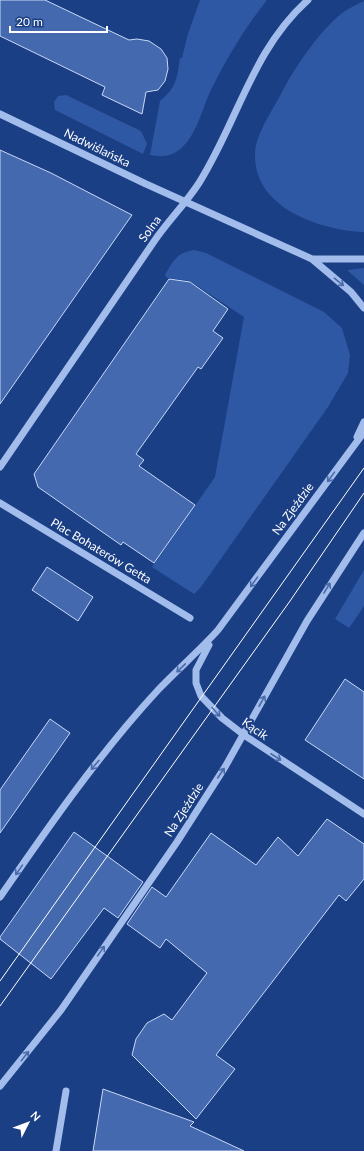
<svg xmlns="http://www.w3.org/2000/svg" width="364" height="1151" font-family="Lato,sans-serif">
<style>
.green{fill:#2e58a3}
.building{fill:#4469ae;stroke:#c7d9f8}
.lines{fill:none;stroke-linecap:round;stroke-linejoin:round}
.minor{stroke:#a2bceb;stroke-width:7}
.tram{stroke:#fff;stroke-width:1}
.oneway{stroke:#4a6ba9}
.labels{text-anchor:middle;stroke-width:4;stroke-linejoin:round;paint-order:stroke}
.street-label{font-size:12px;fill:#fff;stroke:#1b3f85}
</style>
<rect width="100%" height="100%" fill="#1b3f85"/>
<!-- green -->
<path class="green" d="M200,0H267C245,28 228,56 212,88C201,109 198,135 179,150C170,157 160,157 150,155L160,101C177,87 177,78 180,58H182L188,34Z
M364,1V232C320,230 253,208 255,153C256,133 273,110 282,92C295,67 322,27 345,11C351,7 358,4 364,1Z
M66,95L141,131L147,144L143,154L55,110L54,102L58,96Z
M194,250L206,253L324,312L342,328L350,355L348,373L328,407L201,587L194,594L152,567L215,477L244,317L190,281L167,278L165,275C173,261 176,253 194,250Z
M364,268V285L348,271V270Z
M364,570V606L349,628L335,619Z"/>
<!-- building -->
<path class="building" d="M0,0H45L129,40L137,39L149,41L161,49L167,58L168,69L165,81L158,90L146,92L142,114L102,95L105,87L0,36Z
M0,150L51,173L132,215L0,404Z
M169,279L190,282L228,309L213,331L223,338L201,369L198,367L136,454L144,460L139,466L195,505L154,563L123,542L121,545L38,487L34,474Z
M47,567L93,597L78,621L32,590Z
M345,679L364,692V779L305,740Z
M50,719L70,733L0,833V790Z
M327,819L364,844V879L346,901L339,895L216,1055L235,1069L196,1119L132,1055L136,1039L147,1023L164,1014L172,1020L207,973L166,939L160,948L127,924L152,887L166,897L211,833L256,865L278,837L298,856Z
M74,832L143,882L118,918L104,908L51,979L0,939V937Z
M103,1089L194,1122L190,1126L244,1151H93Z"/>
<g class="lines">
<!-- minor -->
<path class="minor" d="M0,114L146,184L312,259L351,292L364,308
M312,259H364
M357,437L364,422
M0,467C52,392 103,316 155,240C169,220 186,203 199,183C238,121 252,50 308,0
M0,503L190,618
M209,645L196,670V683L201,696L222,718L244,735L364,814
M0,897C49,826 99,754 158,690C178,669 199,651 218,630L364,432
M0,1086L61,1010L177,842L225,767L307,621L364,533
M56,1151L66,1091"/>
<!-- tram -->
<path class="tram" d="M0,981L364,468
M0,1006L290,601L364,493"/>
</g>
<!-- one-way arrows -->
<defs><path id="oneway-shaft" d="M-6 0H5M1.5-3L5.5 0L1.5 3" fill="none" stroke-width="1.6" stroke-linecap="round" stroke-linejoin="round"/></defs>
<g class="oneway">
<use href="#oneway-shaft" transform="translate(339 282) rotate(39)"/>
<use href="#oneway-shaft" transform="translate(331 477) rotate(126)"/>
<use href="#oneway-shaft" transform="translate(254 582) rotate(126)"/>
<use href="#oneway-shaft" transform="translate(327 588) rotate(-58)"/>
<use href="#oneway-shaft" transform="translate(181 668) rotate(136)"/>
<use href="#oneway-shaft" transform="translate(262 701) rotate(-61)"/>
<use href="#oneway-shaft" transform="translate(216 712) rotate(48)"/>
<use href="#oneway-shaft" transform="translate(276 757) rotate(33)"/>
<use href="#oneway-shaft" transform="translate(95 765) rotate(130)"/>
<use href="#oneway-shaft" transform="translate(221 773) rotate(-57)"/>
<use href="#oneway-shaft" transform="translate(19 870) rotate(125)"/>
<use href="#oneway-shaft" transform="translate(101 951) rotate(-55)"/>
<use href="#oneway-shaft" transform="translate(25 1056) rotate(-52)"/>
</g>
<g class="labels">
<!-- street labels -->
<g class="street-label">
<text transform="translate(97 148) rotate(26)" y="4">Nadwiślańska</text>
<text transform="translate(150 229) rotate(-54)" y="4">Solna</text>
<text transform="translate(293 509) rotate(-54)" y="4">Na Zjeździe</text>
<text transform="translate(101 551) rotate(31)" y="4">Plac Bohaterów Getta</text>
<text transform="translate(255 729) rotate(35)" y="4">Kącik</text>
<text transform="translate(184 810) rotate(-57)" y="4">Na Zjeździe</text>
</g>
</g>
<!-- north arrow -->
<g transform="translate(28 1123) rotate(48)" stroke="#1b3f85" stroke-width="3" paint-order="stroke">
<path d="M0-3L7 15L0 10L-7 15Z" fill="#ffffff"/>
<text y="-6" font-size="11" font-weight="bold" text-anchor="middle" fill="#ffffff">N</text>
</g>
<!-- scale -->
<path d="M10 26v6h97v-6" fill="none" stroke="#ffffff" stroke-width="2"/>
<text x="16" y="26" font-size="12" fill="#ffffff" stroke="#1b3f85" stroke-width="3" paint-order="stroke">20 m</text>
</svg>
